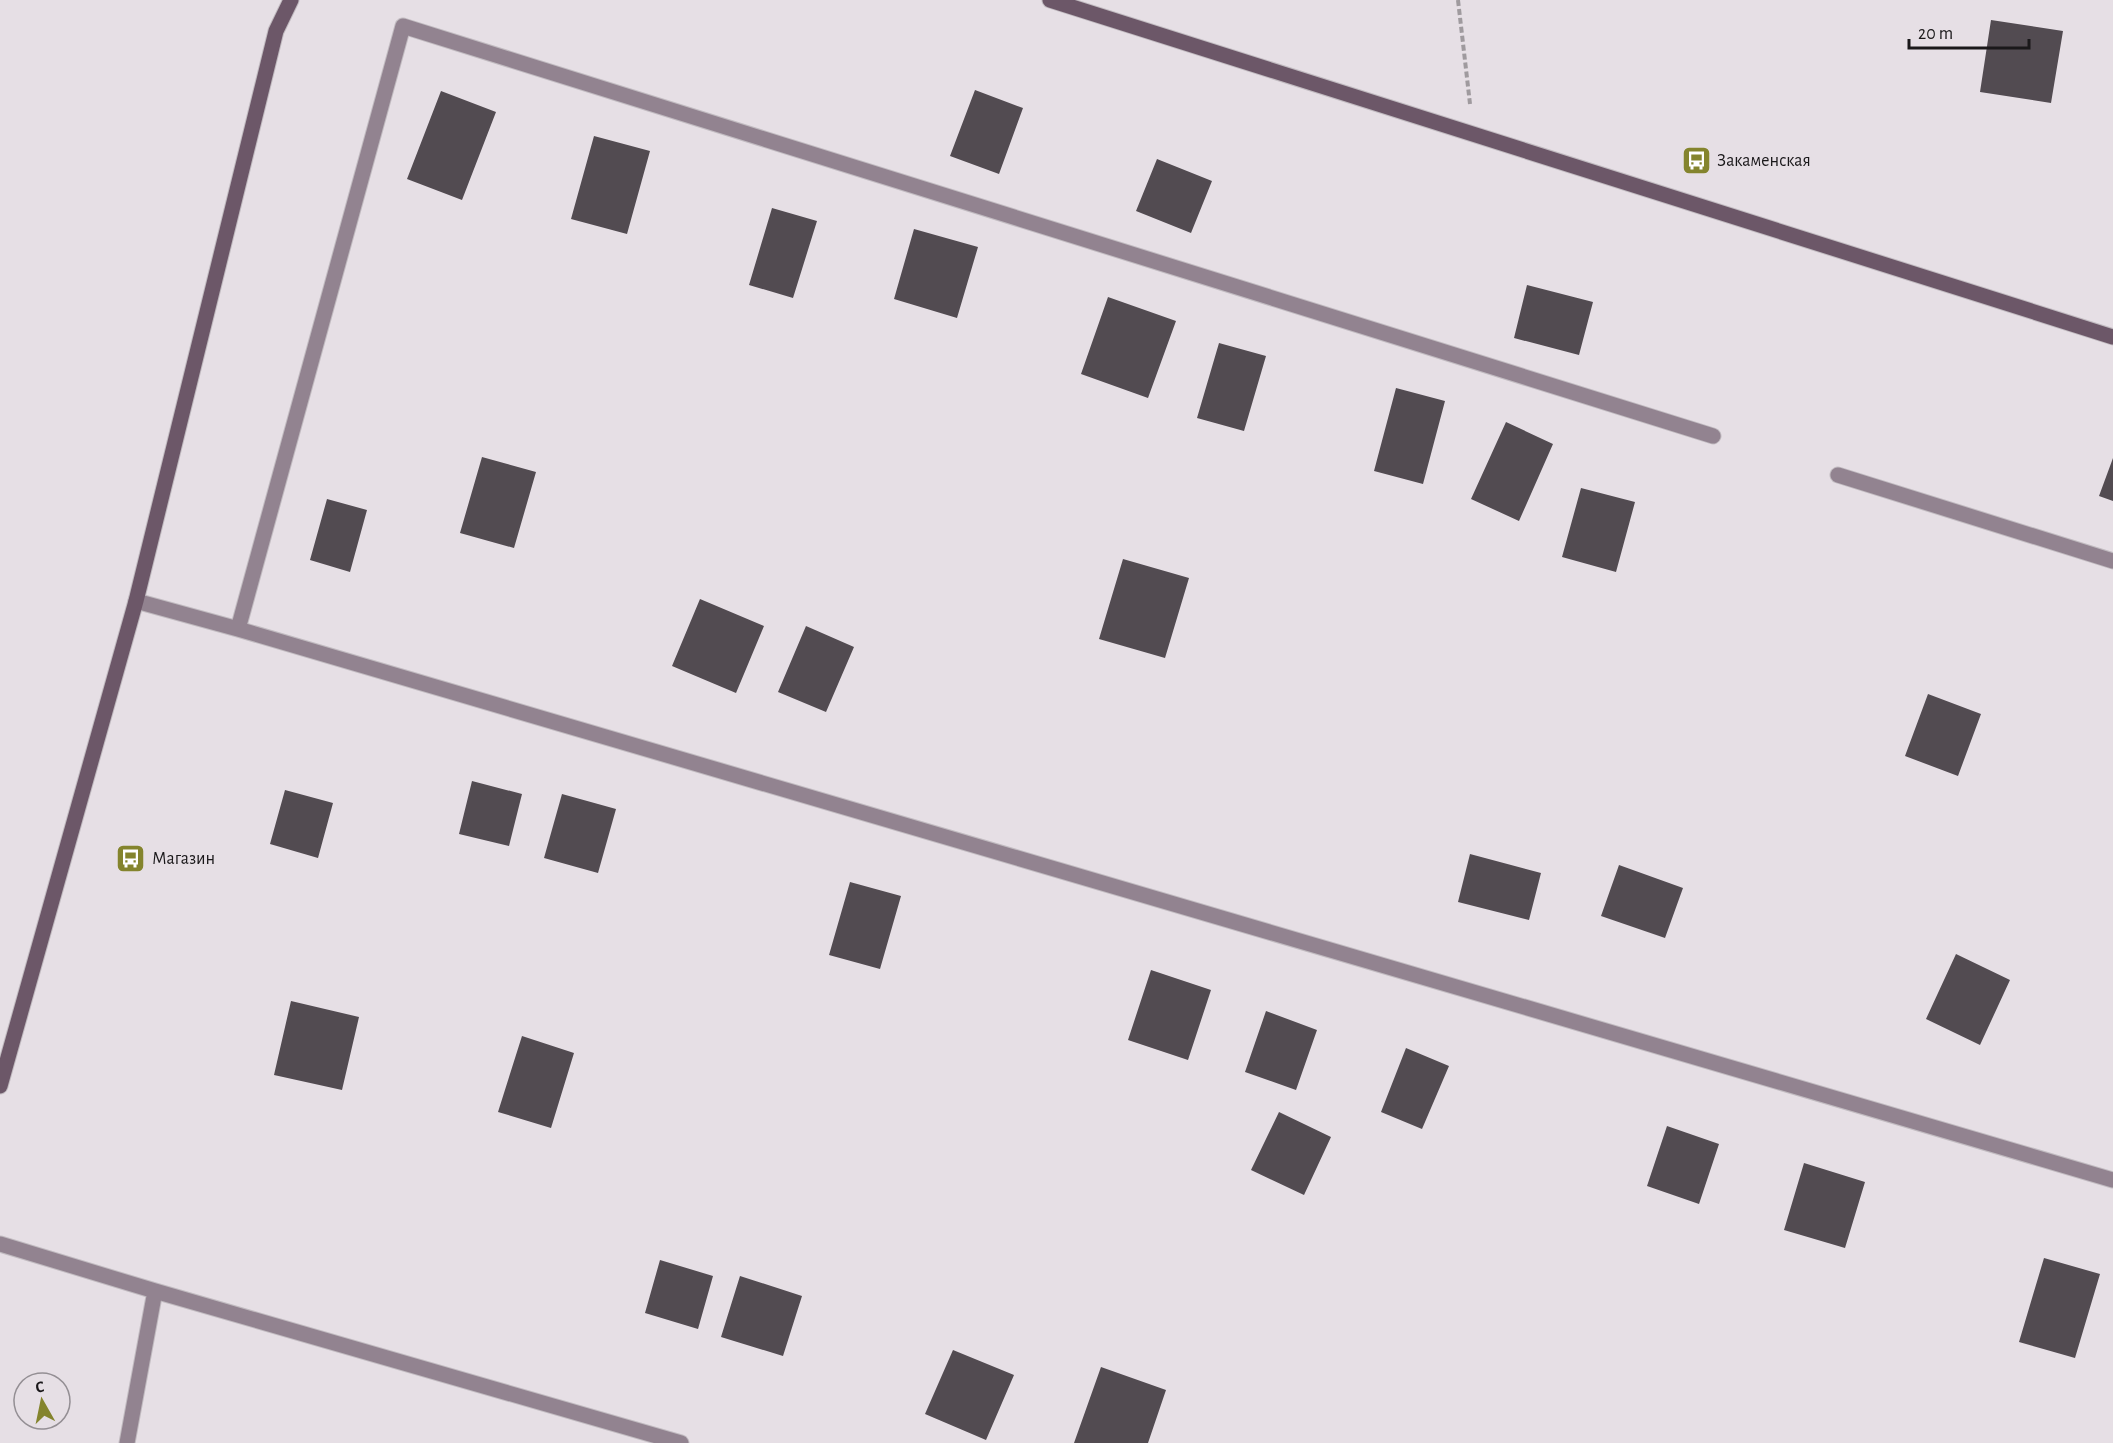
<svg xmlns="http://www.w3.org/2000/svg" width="2113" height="1443" font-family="'Alegreya Sans',sans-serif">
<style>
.building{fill:#524b51}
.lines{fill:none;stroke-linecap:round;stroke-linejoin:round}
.service-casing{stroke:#c1bbc0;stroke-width:17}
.secondary-casing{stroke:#c1bbc0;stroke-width:17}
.path{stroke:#9f9a9e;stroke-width:4;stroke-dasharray:6 3;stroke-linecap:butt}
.service{stroke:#928390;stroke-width:15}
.secondary{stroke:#6c5768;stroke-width:15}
.labels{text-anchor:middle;stroke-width:6;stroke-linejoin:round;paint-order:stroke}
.poi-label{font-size:18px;fill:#1a181a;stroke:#e6dfe5;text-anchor:start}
</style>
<rect width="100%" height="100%" fill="#e6dfe5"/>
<!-- building -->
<path class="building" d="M1991,20L2063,31L2051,103L1980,92Z
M975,90L1023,108L999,174L950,156Z
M441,91L496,112L462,200L407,179Z
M594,136L650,151L627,234L571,219Z
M1157,159L1212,181L1191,233L1136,211Z
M772,208L817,221L793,298L749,285Z
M914,229L978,247L957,318L894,299Z
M1527,285L1593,302L1579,355L1514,338Z
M1108,297L1176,321L1148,398L1081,374Z
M1219,343L1266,356L1244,431L1197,418Z
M1396,388L1445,401L1423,484L1374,471Z
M1506,422L1553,444L1519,521L1471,499Z
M482,457L536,472L514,548L460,533Z
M2113,458V501L2099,496Z
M1581,488L1635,502L1616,572L1562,557Z
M327,499L367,510L350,572L310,560Z
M1123,559L1189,578L1165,658L1099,639Z
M700,599L764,626L736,693L672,666Z
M806,626L854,647L826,712L778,692Z
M1928,694L1981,714L1958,776L1905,756Z
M472,781L522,794L509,846L459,834Z
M285,790L333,803L318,858L270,844Z
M562,794L616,809L598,873L544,858Z
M1470,854L1541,873L1529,920L1458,902Z
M1619,865L1683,888L1665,938L1601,916Z
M850,882L901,896L880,969L829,955Z
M1956,954L2010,980L1980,1045L1926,1019Z
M1151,970L1211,990L1188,1060L1128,1040Z
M291,1001L359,1017L342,1090L274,1075Z
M1266,1011L1317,1030L1296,1090L1245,1072Z
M522,1036L574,1053L551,1128L498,1112Z
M1406,1048L1449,1066L1422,1129L1381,1112Z
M1279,1112L1331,1137L1304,1195L1251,1170Z
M1667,1126L1719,1144L1699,1204L1647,1186Z
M1804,1163L1865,1182L1845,1248L1784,1230Z
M2044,1258L2100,1274L2075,1358L2019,1342Z
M660,1260L713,1276L698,1329L645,1313Z
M740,1276L802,1296L783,1356L721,1337Z
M953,1350L1014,1375L986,1440L925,1414Z
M1101,1367L1166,1390L1148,1443H1074Z"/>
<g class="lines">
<defs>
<path id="service" d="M1838,475L2113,561
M136,601L238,629L2113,1180
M238,629L403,26L1713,436
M0,1244L155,1291L681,1443
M127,1443L155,1291"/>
<path id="secondary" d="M1050,0L2113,337
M0,1086L136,601L276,31L291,0"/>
</defs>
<!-- service casing -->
<use href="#service" class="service-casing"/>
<!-- secondary casing -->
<use href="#secondary" class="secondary-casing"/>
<!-- path -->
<path class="path" d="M1458,0L1470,104"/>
<!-- service -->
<use href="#service" class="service"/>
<!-- secondary -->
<use href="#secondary" class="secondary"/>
</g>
<!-- icons -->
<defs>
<symbol id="bus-square" viewBox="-11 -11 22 22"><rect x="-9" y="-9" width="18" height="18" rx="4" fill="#84842d" stroke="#e6dfe5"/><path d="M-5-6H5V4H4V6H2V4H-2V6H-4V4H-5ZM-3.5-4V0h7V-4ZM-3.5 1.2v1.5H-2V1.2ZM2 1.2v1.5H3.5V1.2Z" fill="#fff"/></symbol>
</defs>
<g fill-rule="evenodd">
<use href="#bus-square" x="1680" y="144" width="33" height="33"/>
<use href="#bus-square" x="114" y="842" width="33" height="33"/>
</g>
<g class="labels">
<!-- poi labels -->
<g class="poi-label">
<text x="1717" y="166">Закаменская</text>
<text x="152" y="864">Магазин</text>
</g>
</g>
<!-- north arrow -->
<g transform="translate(42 1401) rotate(351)"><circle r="28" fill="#e6dfe5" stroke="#948f94" stroke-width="1.5"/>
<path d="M0-4.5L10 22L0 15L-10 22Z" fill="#84842d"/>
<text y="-9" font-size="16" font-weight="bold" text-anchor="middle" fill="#1a181a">С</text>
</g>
<!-- scale -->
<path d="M1909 39v9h120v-9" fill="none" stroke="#1a181a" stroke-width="3"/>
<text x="1918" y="39" font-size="18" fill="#1a181a" stroke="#e6dfe5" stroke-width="4.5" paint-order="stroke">20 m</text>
</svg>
